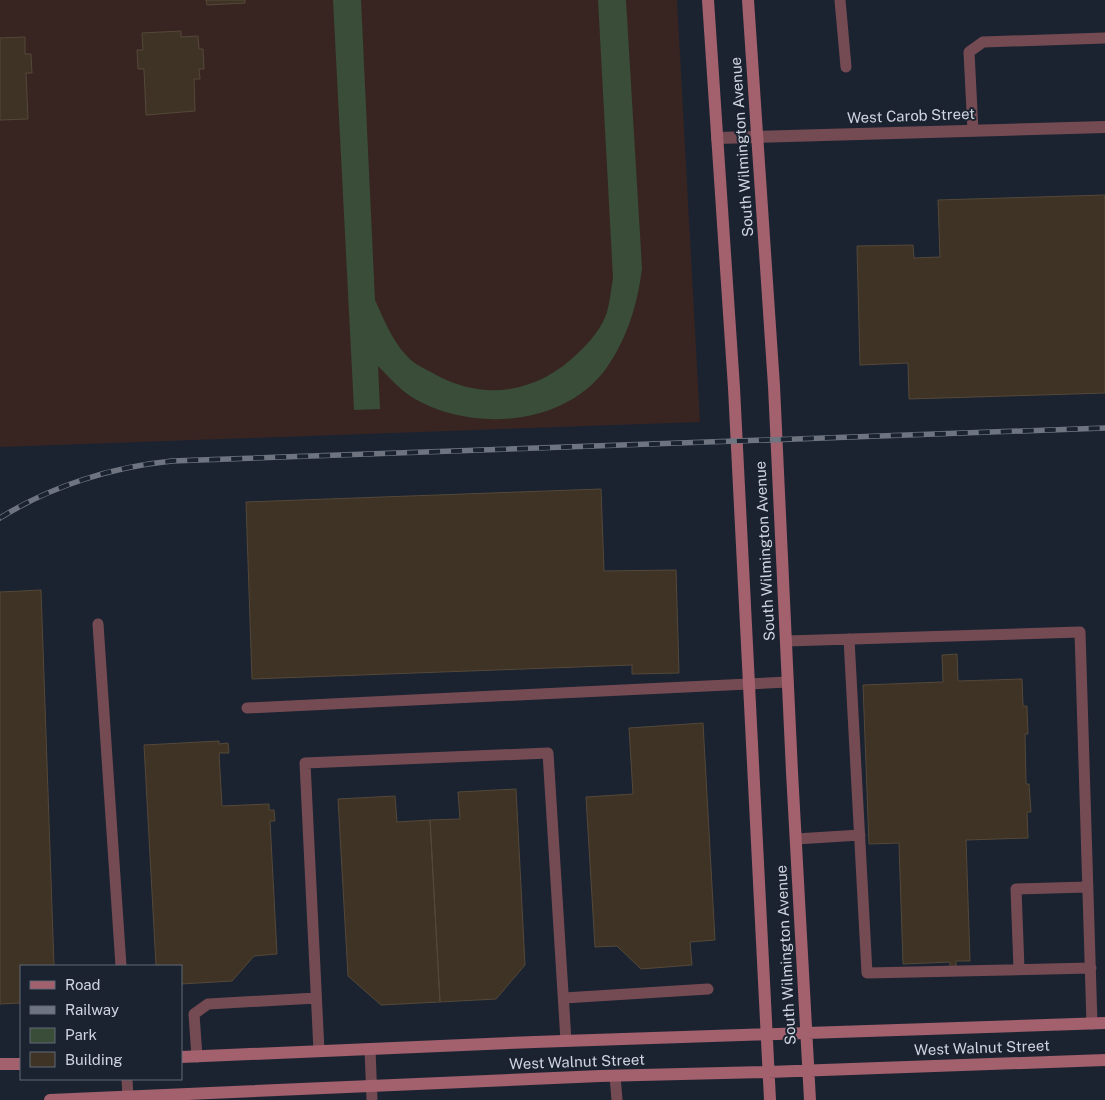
<svg xmlns="http://www.w3.org/2000/svg" width="1105" height="1100" font-family="'Public Sans',sans-serif">
<style>
.education{fill:#382522}
.green{fill:#394d38}
.building{fill:#3e3324;stroke:#544839}
.lines{fill:none;stroke-linecap:round;stroke-linejoin:round}
.lane{stroke:#754b53;stroke-width:11}
.street{stroke:#754b53;stroke-width:12}
.secondary{stroke:#a3606d;stroke-width:12}
.rail-casing{stroke:#6e7581;stroke-width:5.5}
.rail{stroke:#1b2331;stroke-width:4;stroke-dasharray:11;stroke-linecap:butt}
.labels{text-anchor:middle;stroke-width:4;stroke-linejoin:round;paint-order:stroke}
.street-label{font-size:15px;fill:#d0d5df;stroke:#1b2331}
</style>
<rect width="100%" height="100%" fill="#1b2331"/>
<!-- education -->
<path class="education" d="M0,0H677L700,422L0,447Z"/>
<!-- green -->
<path class="green" d="M333,0H361L375,300C386,324 395,348 416,364C422,368 430,371 436,375C487,402 539,392 579,352C590,342 603,326 607,312C610,301 611,289 613,278L598,0H626L642,268C638,303 627,340 605,370C563,426 473,432 415,399C401,391 389,377 378,366L380,409L354,410Z"/>
<!-- building -->
<path class="building" d="M206,0H245V3L207,5Z
M181,31V37L198,36L199,49H203L204,69H199L200,79H194L195,111L146,115L144,69H138L137,50H143L142,33Z
M25,37V54H31L32,73H26L28,119L0,120V38Z
M1105,195V393L909,399L908,363L860,365L857,246L913,245L914,258L940,257L938,200Z
M601,489L604,571L676,570L679,673L632,674V665L252,679L246,502Z
M41,590L54,966H21V1003L0,1004V592Z
M957,654L958,681L1022,679L1023,706H1027L1028,734H1025L1026,784H1029L1031,812H1027L1028,838L966,840L970,961H956V966L950,967V962L903,964L899,843L869,844L863,685L943,682L942,655Z
M703,723L715,940L690,942L692,965L641,969L617,946L595,947L586,797L633,794L629,728Z
M219,741V744L228,743L229,753H219L222,806L269,804V810H274L275,821H270L277,954L254,956L232,981L181,984V966H156L144,745Z
M516,789L525,965L496,999L440,1002L430,820L460,819L458,792Z
M395,796L397,822L430,820L440,1002L381,1005L348,976L338,799Z"/>
<g class="lines">
<!-- lane -->
<path class="lane" d="M840,0L846,67
M973,131L969,52L983,42L1105,38
M98,624L121,966
M849,639L867,973L1091,968
M786,641L1080,632L1092,1024
M247,708L788,682
M796,839L860,835
M1019,969L1016,889L1088,887
M564,998L708,989
M370,1049L372,1100
M319,1051L305,763L548,753L566,1041
M197,1057L194,1014L208,1004L316,998
M615,1076L617,1100
M127,1079L128,1097"/>
<!-- street -->
<path class="street" d="M717,138L1105,127"/>
<!-- secondary -->
<path class="secondary" d="M708,0L734,388L770,1100
M748,0L774,386L792,772L810,1100
M181,1057L534,1042L1105,1023
M0,1064H21
M50,1100L600,1076L768,1072L1105,1060"/>
<defs>
<path id="rail" d="M0,518C51,486 112,467 172,461L1105,428"/>
</defs>
<!-- rail casing -->
<use href="#rail" class="rail-casing"/>
<!-- rail -->
<use href="#rail" class="rail"/>
</g>
<g class="labels">
<!-- street labels -->
<g class="street-label">
<text transform="translate(911 116) rotate(-2)" y="5">West Carob Street</text>
<text transform="translate(742 147) rotate(-94)" y="5">South Wilmington Avenue</text>
<text transform="translate(765 551) rotate(-93)" y="5">South Wilmington Avenue</text>
<text transform="translate(786 955) rotate(-93)" y="5">South Wilmington Avenue</text>
<text transform="translate(982 1048) rotate(-2)" y="5">West Walnut Street</text>
<text transform="translate(577 1062) rotate(-2)" y="5">West Walnut Street</text>
</g>
</g>
<!-- legend -->
<rect x="20" y="965" width="162" height="115" fill="#1b2331" stroke="#636a77"/>
<rect x="30" y="981" width="25" height="8" fill="#a3606d" stroke="#636a77"/>
<text x="65" y="990" font-size="15" fill="#d0d5df">Road</text>
<rect x="30" y="1006" width="25" height="8" fill="#6e7581" stroke="#636a77"/>
<text x="65" y="1015" font-size="15" fill="#d0d5df">Railway</text>
<rect x="30" y="1028" width="25" height="15" fill="#394d38" stroke="#636a77"/>
<text x="65" y="1040" font-size="15" fill="#d0d5df">Park</text>
<rect x="30" y="1052" width="25" height="15" fill="#3e3324" stroke="#636a77"/>
<text x="65" y="1065" font-size="15" fill="#d0d5df">Building</text>
</svg>
